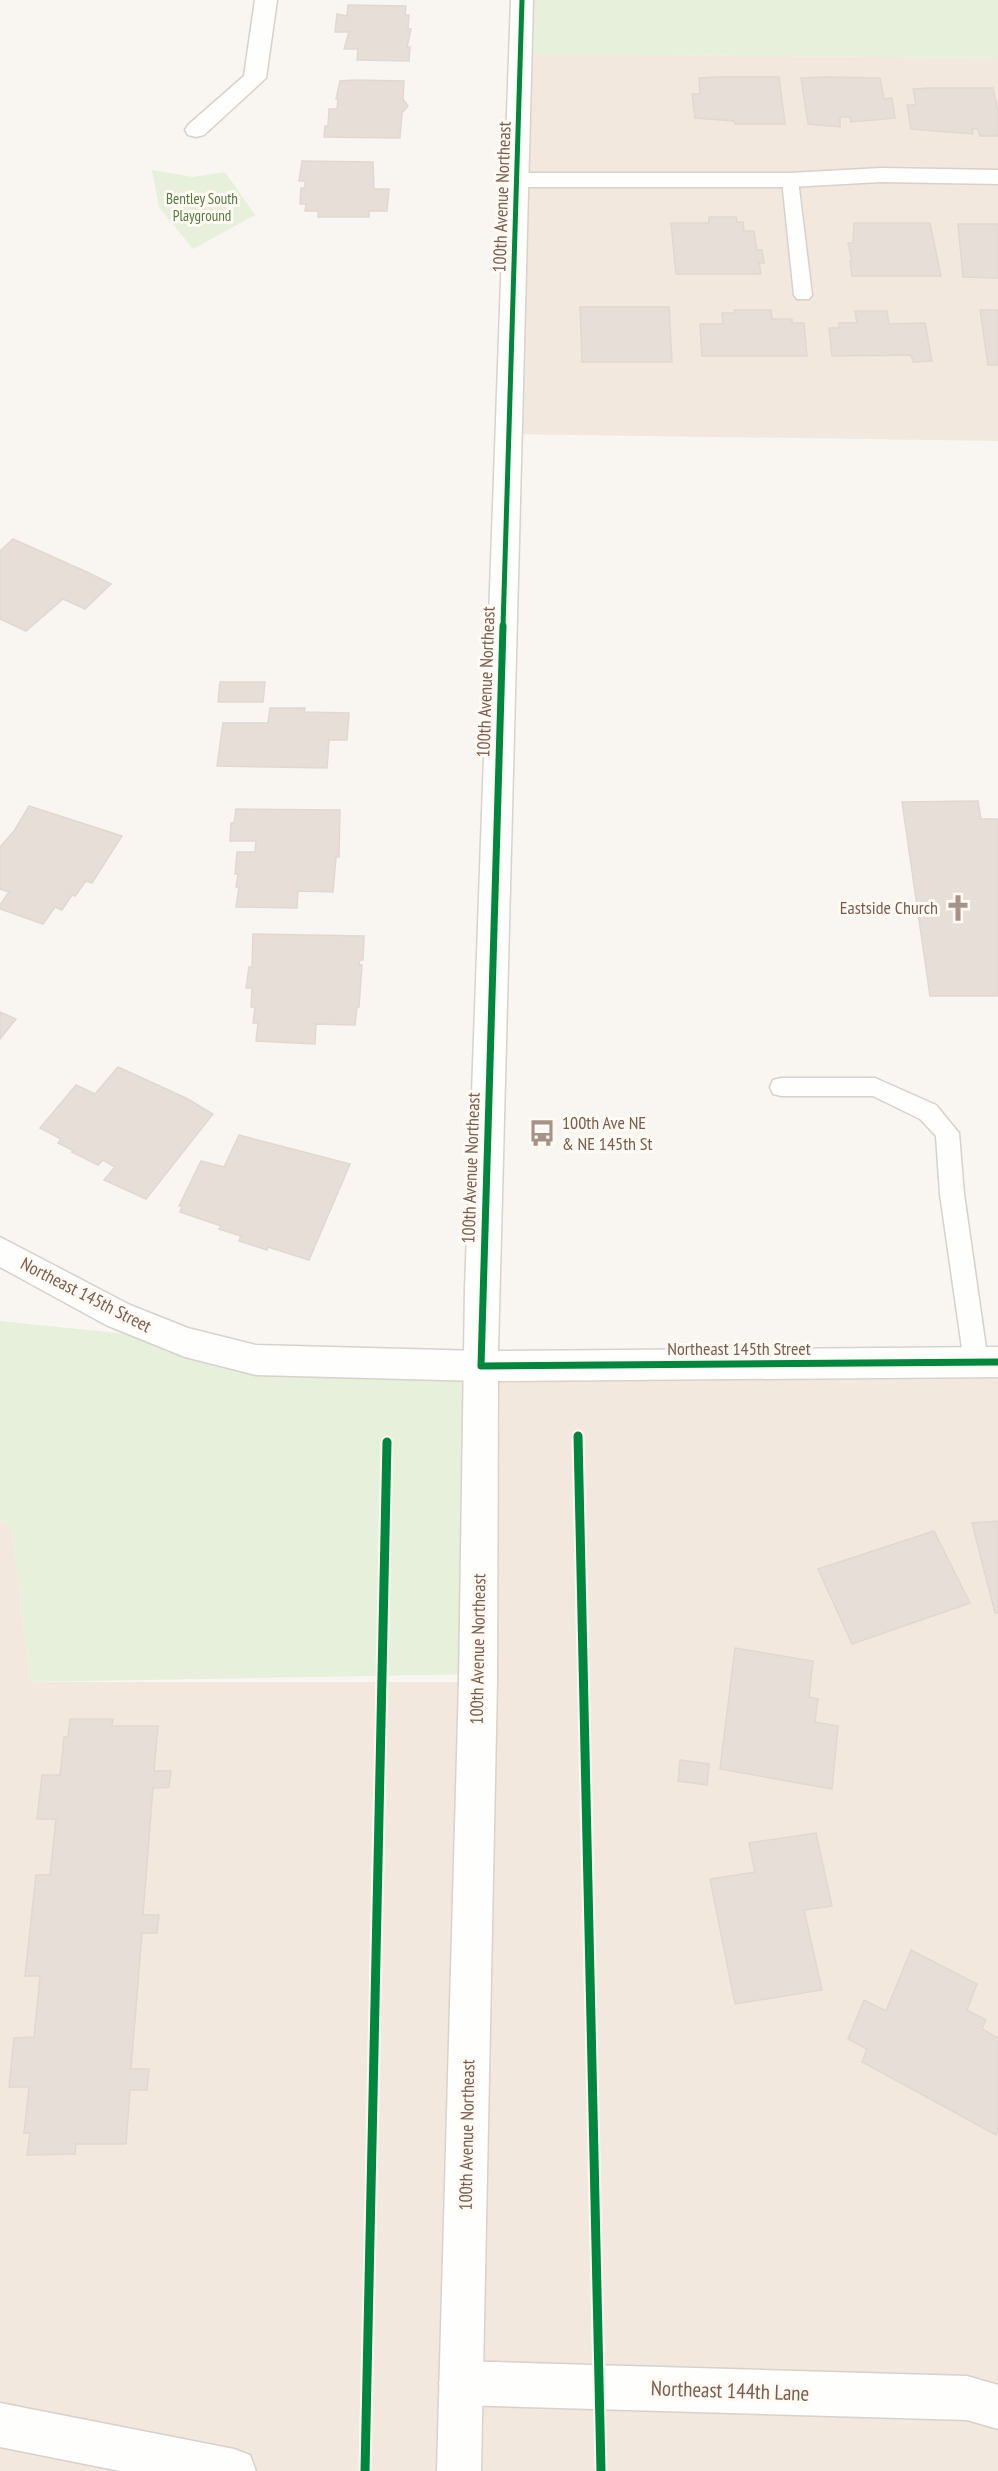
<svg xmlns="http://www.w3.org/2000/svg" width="998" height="2471" font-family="'PT Sans Narrow',sans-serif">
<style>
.residential{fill:#f2e8de}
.green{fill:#e7f0db}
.building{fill:#e6ded7;stroke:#e2d8d2;stroke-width:1.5}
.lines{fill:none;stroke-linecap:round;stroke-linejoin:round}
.lane-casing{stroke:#d7d1cb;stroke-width:3}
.street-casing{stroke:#d7d1cb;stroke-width:3}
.secondary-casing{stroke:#d9d2cb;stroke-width:3}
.lane{fill:#fefefd;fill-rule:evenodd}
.street{fill:#fefefd;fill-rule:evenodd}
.secondary{fill:#fefefd;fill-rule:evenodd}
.cycleway-far2-casing{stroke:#fffaf3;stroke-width:8}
.cycleway-far1-casing{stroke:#fffaf3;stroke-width:10}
.cycleway-casing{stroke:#fffaf3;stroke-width:13}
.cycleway-far2{stroke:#00873e;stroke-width:5}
.cycleway-far1{stroke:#00873e;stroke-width:7}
.cycleway{stroke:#00873e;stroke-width:9}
.labels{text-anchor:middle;stroke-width:6;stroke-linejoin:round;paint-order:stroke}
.far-park-label{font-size:15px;fill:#537a41;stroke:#fffaf3}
.street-label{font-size:18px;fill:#7a5c4d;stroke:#fffaf3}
.poi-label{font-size:18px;fill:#7a5c4d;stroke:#fffaf3;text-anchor:end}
.near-street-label{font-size:21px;fill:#7a5c4d;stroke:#fffaf3}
</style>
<rect width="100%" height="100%" fill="#f9f5f0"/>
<!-- residential -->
<path class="residential" d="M521,54L998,58V441L510,434Z
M998,1365V2471H0V1520L12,1527L30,1682H478V1370Z"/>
<!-- green -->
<path class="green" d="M522,0H998V58L521,54Z
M152,170L193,177L225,172L255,215L193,249L159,207Z
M0,1321L478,1370L479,1674L30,1682L12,1527L0,1520Z"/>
<!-- building -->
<path class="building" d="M348,5L406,6L405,15H409L408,29H411L407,47H410L409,61L359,60H357L358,49H344L349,32H335L337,14L347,16Z
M716,77H779L785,124H735L734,121L695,118L692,94H700L699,78Z
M824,77L880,78L884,99L892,98L895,118L851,122L850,117H840V127L808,124L801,78Z
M354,80L404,81L403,99L408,106L402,113L400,138L324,137L325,126H328L329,109H337L338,99H336L340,81Z
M929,88H993L998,112V136H980L978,129H972L973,134L911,129L907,105H916L913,89Z
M302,161L373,162L374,189H389L387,211H369V217H318V211H305L306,204H300L301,188H305V181H299Z
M709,217H736L737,222H743L744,231H754L757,250H762L764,263H759L761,274H676L671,223H709Z
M854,223H930L941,276H852L850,261H852L848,243H853Z
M958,224H998V278L963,277Z
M580,307H669L672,362H582Z
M734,310H771L772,319H792V323H804L807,356H702L700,324H723L722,313H735Z
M980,310H998V365H988Z
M855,311H887L889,324L925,323L932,361L913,362L911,355L832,356L829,328H839V323H857Z
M13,539L89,573L111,584L85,609L63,599L26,631L0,619V551Z
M220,682H265L263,702H218Z
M270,708H305L304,712L349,713L347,740H329L327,768L217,766L223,723H268Z
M978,801L981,819H998V996H930L902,802Z
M29,806L122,836L92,883L86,881L75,896L72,895L62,910L55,907L43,924L0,909V905L9,892L0,889V847L14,831Z
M236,809L340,810L339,857H336L333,892L298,891L297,908L236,907L239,887H236L238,874H235L237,852H255L256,841H230L231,823H234Z
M253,934L364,936L363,960H360L359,965H362L359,1007H357L355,1025L316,1024L315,1044L256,1041L258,1023H253L255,1007H251L252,988H246L249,967H252Z
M0,1012L16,1019L0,1039Z
M118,1067L186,1098L213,1114L146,1199L104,1180L115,1167L103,1160L98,1165L72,1152L74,1151L58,1143L61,1139L40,1128L76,1085L95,1094Z
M239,1135L350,1164L309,1260L268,1247L267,1250L239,1241L241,1236L219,1229L221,1226L180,1212L182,1206H179L201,1161L224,1167Z
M998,1521V1613H995L972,1523Z
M934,1531L970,1603L852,1644L818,1569Z
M735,1648L813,1661L809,1697L818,1699L815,1722L838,1726L832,1789L720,1769Z
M70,1719H113L112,1726H158L154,1771H171L169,1787L153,1788L143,1915H159L157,1933H142L131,2069H149L147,2090H130L126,2144H76L75,2154L27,2155L30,2133H24L29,2087H9L14,2038L34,2037L40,1976H25L36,1875H50L56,1819H37L42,1775H60L64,1737H68Z
M680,1760L709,1764L707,1785L678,1781Z
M816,1833L832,1906L804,1910L822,1990L735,2004L710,1879L755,1872L749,1843Z
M911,1950L977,1984L967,2010L986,2020L982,2029L998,2038V2130L996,2135L862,2062L867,2049L848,2039L864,2000L886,2011Z"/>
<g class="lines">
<defs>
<path id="lane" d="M790,175L798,180L812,295L809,299H797L794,295L782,180Z
M781,1078H875L936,1105L959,1133L964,1194L988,1362L985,1370L976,1373L967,1370L964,1362L940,1194L936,1136L920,1119L873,1096H781L773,1094L770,1087L773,1080Z"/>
<path id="street" d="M255,0H277L266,78L204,135L196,137L188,135L185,130L188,125L244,76Z
M881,168L998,170V184L881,182L790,187H517L509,185L506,180L509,175L517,173H790Z
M0,1237L130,1305L188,1328L256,1345L481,1351L493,1355L498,1366L493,1377L481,1381L256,1375L185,1357L106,1325L0,1267Z
M461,2361L967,2376L998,2385V2429L967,2420L461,2405L445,2399L439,2383L445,2367Z
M0,2403L234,2449L250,2455L256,2471H120L0,2447Z"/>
<path id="secondary" d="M511,0H533L498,1351L998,1347V1377L498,1381L497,1682L481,2471H437L459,1682L465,1289Z"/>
</defs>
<!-- lane casing -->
<use href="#lane" class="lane-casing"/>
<!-- street casing -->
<use href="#street" class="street-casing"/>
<!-- secondary casing -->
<use href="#secondary" class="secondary-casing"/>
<!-- lane -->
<use href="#lane" class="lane"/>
<!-- street -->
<use href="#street" class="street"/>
<!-- secondary -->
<use href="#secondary" class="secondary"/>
<defs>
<path id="cycleway-far2" d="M503,627L522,0"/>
<path id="cycleway-far1" d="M503,626L481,1366L998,1362"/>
<path id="cycleway" d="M578,1436L601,2471
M365,2471L387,1442"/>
</defs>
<!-- cycleway-far2 casing -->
<use href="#cycleway-far2" class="cycleway-far2-casing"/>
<!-- cycleway-far1 casing -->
<use href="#cycleway-far1" class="cycleway-far1-casing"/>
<!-- cycleway casing -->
<use href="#cycleway" class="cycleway-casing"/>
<!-- cycleway-far2 -->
<use href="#cycleway-far2" class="cycleway-far2"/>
<!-- cycleway-far1 -->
<use href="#cycleway-far1" class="cycleway-far1"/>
<!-- cycleway -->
<use href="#cycleway" class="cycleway"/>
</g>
<!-- icons -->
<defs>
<symbol id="church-bare" viewBox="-9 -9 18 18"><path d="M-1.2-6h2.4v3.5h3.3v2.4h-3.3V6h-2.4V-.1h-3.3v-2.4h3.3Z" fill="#a69286" stroke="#fffaf3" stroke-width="2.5" paint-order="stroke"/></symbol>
<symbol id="bus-bare" viewBox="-9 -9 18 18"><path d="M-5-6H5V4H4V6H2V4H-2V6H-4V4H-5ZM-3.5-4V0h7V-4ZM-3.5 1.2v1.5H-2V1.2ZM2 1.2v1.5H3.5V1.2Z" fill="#a69286" stroke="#fffaf3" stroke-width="2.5" paint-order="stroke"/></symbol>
</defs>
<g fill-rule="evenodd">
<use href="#church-bare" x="939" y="889" width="38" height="38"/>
<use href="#bus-bare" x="523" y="1114" width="38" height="38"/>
</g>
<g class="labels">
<!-- far-park labels -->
<g class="far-park-label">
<text x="202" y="204">Bentley South<tspan x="202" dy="17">Playground</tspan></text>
</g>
<!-- street labels -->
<g class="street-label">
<text transform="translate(502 197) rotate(-88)" y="6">100th Avenue Northeast</text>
<text transform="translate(486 682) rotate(-88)" y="6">100th Avenue Northeast</text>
<text transform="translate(471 1168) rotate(-88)" y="6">100th Avenue Northeast</text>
<text transform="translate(86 1295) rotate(27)" y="6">Northeast 145th Street</text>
<text x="739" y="1355">Northeast 145th Street</text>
<text transform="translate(478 1649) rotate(-89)" y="6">100th Avenue Northeast</text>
<text transform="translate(467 2135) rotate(-89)" y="6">100th Avenue Northeast</text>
</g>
<!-- poi labels -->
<g class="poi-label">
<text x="938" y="914">Eastside Church</text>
<text x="562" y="1129" text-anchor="start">100th Ave NE<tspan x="562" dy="21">&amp; NE 145th St</tspan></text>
</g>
<!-- near-street labels -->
<g class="near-street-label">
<text transform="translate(730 2391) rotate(2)" y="7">Northeast 144th Lane</text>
</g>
</g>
</svg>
